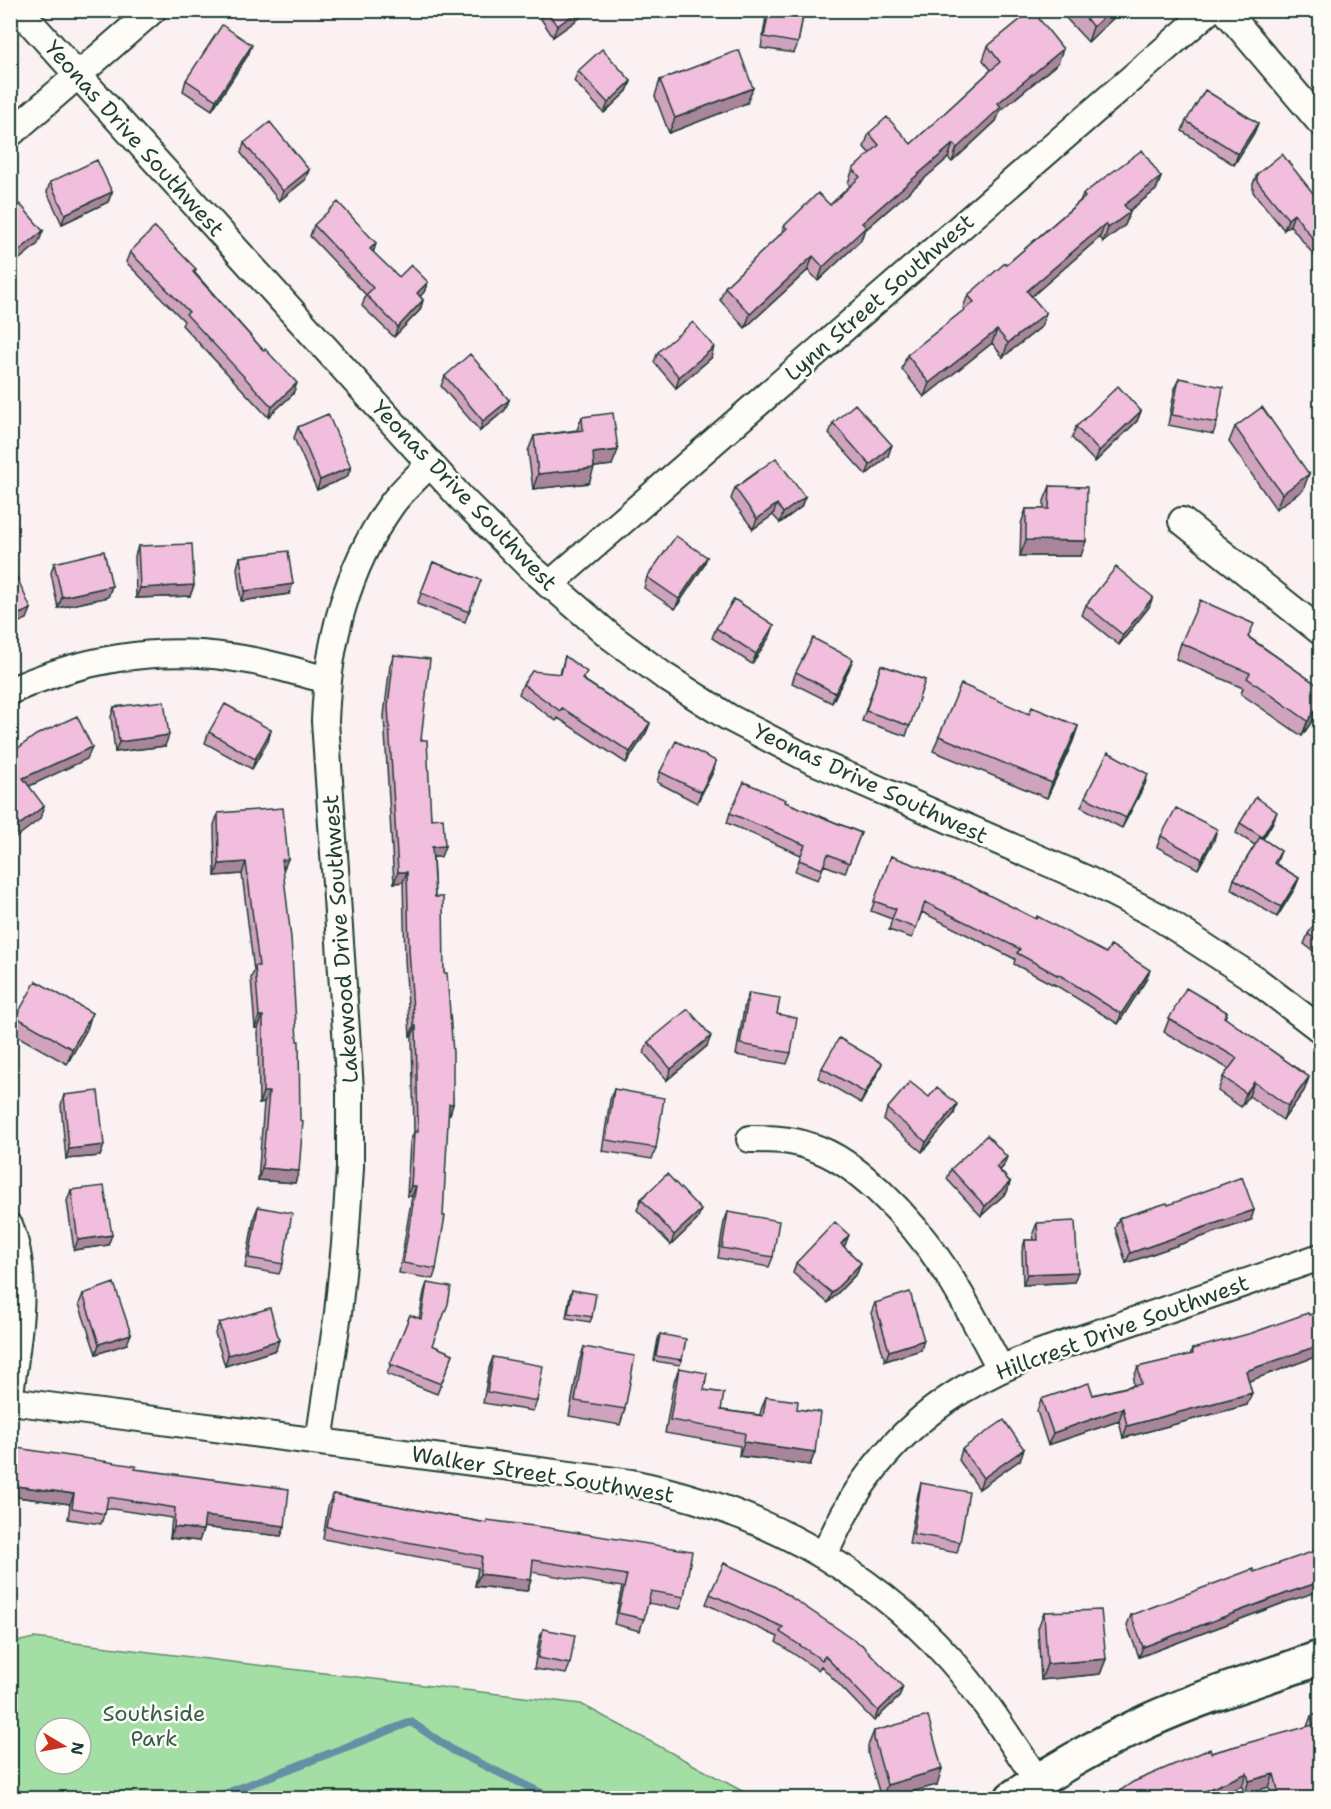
<svg xmlns="http://www.w3.org/2000/svg" width="1331" height="1809" font-family="'Shantell Sans',sans-serif">
<style>
.green{fill:#a3dfa5;stroke:#618e6c;stroke-width:1.5;fill-rule:evenodd}
.lines{fill:none;stroke-linecap:round;stroke-linejoin:round}
.stream{stroke:#658fa4;stroke-width:8}
.street-casing{stroke:#1f3d34;stroke-width:30}
.secondary-casing{stroke:#1f3d34;stroke-width:38}
.street{stroke:#fdfcf7;stroke-width:26}
.secondary{stroke:#fdfcf7;stroke-width:33}
.wall{fill:#cfa3be;stroke:#1f3d34;stroke-width:1.5}
.shaded-wall{fill:#a9859b;stroke:#1f3d34;stroke-width:1.5}
.building{fill:#f1bedd;stroke:#1f3d34;stroke-width:1.5}
.labels{text-anchor:middle;stroke-width:5;stroke-linejoin:round;paint-order:stroke}
.street-label{font-size:22px;fill:#1f3d34;stroke:#fdfcf7}
.park-label{font-size:22px;fill:#395d4b;stroke:#fdfcf7}
</style>
<rect width="100%" height="100%" fill="#fbf0f2"/>
<filter id="ink" filterUnits="userSpaceOnUse"><feTurbulence type="fractalNoise" baseFrequency=".0167" numOctaves="2"/><feDisplacementMap in="SourceGraphic" scale="12" xChannelSelector="R" yChannelSelector="G"/><feConvolveMatrix kernelMatrix="1 2 1 2 8 2 1 2 1" color-interpolation-filters="sRGB"/></filter>
<g filter="url(#ink)">
<!-- green -->
<path class="green" d="M34,1638L581,1704L755,1798H411L403,1794L390,1798H11V1643ZM45,1728H81V1764H45Z"/>
<g class="lines">
<!-- stream -->
<path class="stream" d="M214,1798L411,1722L454,1751L552,1798"/>
<defs>
<path id="street" d="M19,10L461,498L530,567L610,636L664,676L728,717L809,759L1088,880L1156,915L1256,980L1320,1029
M1225,10L1320,122
M10,134L153,10
M1182,521L1320,631
M549,585L1210,10
M10,691C78,660 155,646 229,657C262,661 295,671 327,680
M750,1139C770,1139 790,1139 809,1146C836,1154 858,1172 878,1190C937,1245 964,1299 1000,1368
M10,1227C30,1280 17,1340 10,1394
M10,1401L631,1483C754,1508 865,1565 950,1659C983,1696 1010,1740 1038,1781
M319,1442L338,1313L345,1244L350,1168V1090L325,721C328,642 346,569 392,504C403,489 418,477 430,463
M824,1555C837,1528 850,1500 869,1475C913,1416 968,1380 1037,1354L1320,1257"/>
<path id="secondary" d="M1012,1798C1055,1769 1100,1743 1148,1721C1203,1696 1263,1678 1320,1658"/>
</defs>
<!-- street casing -->
<use href="#street" class="street-casing"/>
<!-- secondary casing -->
<use href="#secondary" class="secondary-casing"/>
<!-- street -->
<use href="#street" class="street"/>
<!-- secondary -->
<use href="#secondary" class="secondary"/>
</g>
<!-- wall -->
<path class="wall" d="M535,10H584L581,17L553,37Z
M767,10H804L798,43L794,53L761,48Z
M1068,10H1122L1088,42L1065,17Z
M988,46L1058,63L1000,111L996,121L952,162L948,158L864,231L861,240L818,281L808,270L745,328L720,300L725,287L781,234L784,226L830,205L850,186L848,183L853,169L870,154L864,147L869,133L911,144L991,70L983,60Z
M248,55L212,110L183,91L186,80Z
M578,71L631,81L627,91L604,113L574,81Z
M660,80L747,103L669,133L655,96Z
M1186,121L1258,123L1254,133L1234,165L1182,131Z
M244,143L305,180L279,201L241,153Z
M1257,174L1320,202V263L1290,225L1284,230L1253,192V184Z
M1161,177L1156,190L1129,211L1130,212L1125,225L1103,242L1100,237L1032,296L1041,327L1003,357L992,343L924,397L902,369L907,355L964,310L963,308L968,295L1006,265L1080,201L1083,194Z
M50,182L112,192L108,202L62,224L47,192Z
M314,225L376,243L373,253L399,277L428,282L424,292L420,296L423,300L420,310L394,337L362,306L366,295L310,236Z
M130,252L196,269L195,273L264,351L293,394L268,417L182,325L184,321L126,262Z
M658,352L711,358L676,388L654,362Z
M445,376L509,400L505,410L480,431L441,386Z
M1179,378L1217,423L1213,434L1168,425L1175,388Z
M1141,411L1137,421L1095,462L1072,438L1076,427Z
M582,417L612,465L594,467L589,483L533,489L528,451L534,436L577,430Z
M833,423L888,456L866,475L829,434Z
M298,427L351,467L347,477L317,490L294,438Z
M1235,427L1303,490L1276,509L1229,442Z
M1050,486L1081,556H1020L1021,524L1026,509H1044V501Z
M735,488L801,507L780,523L773,515L753,529L731,499Z
M138,546L194,585L190,596L136,598L135,556Z
M240,557L289,594L241,601L237,568Z
M707,557L703,567L675,609L644,588L647,577Z
M433,562L481,580L465,622L417,604Z
M54,563L112,586L108,597L58,608L51,573Z
M1086,605L1149,607L1119,645L1082,615Z
M774,625L770,636L752,664L712,638L716,628Z
M1249,637L1320,687L1302,736L1241,694L1243,688L1176,659L1181,643Z
M394,655L421,740L431,819L441,857H433L435,897L444,973L453,1104L450,1114H448L436,1269L433,1279L399,1273L412,1196H407L410,1142L414,1132L412,1036H410L405,959L403,882L394,883L384,716L390,665Z
M565,656L584,680L650,723L646,733L626,763L558,718L556,721L519,694L523,684L560,674Z
M881,665L925,680L906,736L862,721Z
M849,669L832,703L792,683L796,672Z
M114,707L165,746L115,752L111,717Z
M1029,714L1078,726L1073,741L1047,798L933,751L939,736Z
M271,730L268,741L252,769L205,743L209,732Z
M716,761L713,772L697,803L657,782L660,772Z
M1145,784L1122,828L1081,807L1085,797Z
M785,802L861,833L845,873L824,865L818,880L795,871L801,855L727,823L730,813Z
M218,813L283,871L295,1183L258,1180L264,1103L259,1104L258,1028H255L251,978L254,971L242,874L215,876L214,825Z
M1273,822L1263,839L1281,851L1276,864L1299,878L1295,888L1277,917L1231,889L1234,879L1255,845L1236,833L1240,823Z
M1161,836L1214,840L1198,869L1157,847Z
M891,856L1146,980L1118,1024L1054,984V985L1014,964L1015,959L922,912L912,938L889,930L892,919L871,911Z
M1320,916V956L1304,944L1308,934Z
M749,993L777,1014L791,1053L787,1064L736,1055L745,1003Z
M1227,1012L1225,1018L1309,1077L1304,1091L1283,1120L1249,1096L1241,1107L1218,1091L1223,1077L1229,1069L1164,1032L1169,1019Z
M92,1013L87,1029L67,1064L10,1032L16,1017Z
M648,1042L707,1046L667,1080L644,1053Z
M882,1063L878,1073L861,1103L818,1078L822,1068Z
M614,1089L656,1148L652,1159L602,1151L610,1100Z
M64,1095L104,1145L100,1156L66,1159L61,1105Z
M929,1097L954,1114L922,1152L884,1120L887,1109Z
M1320,1133V1186H1319L1318,1141Z
M1003,1167L1000,1170L1010,1182L1007,1192L981,1216L947,1179L951,1169Z
M71,1190L108,1245L74,1250L67,1201Z
M641,1199L697,1220L671,1245L637,1210Z
M1168,1205L1251,1220L1126,1263L1115,1228L1119,1218Z
M258,1207L283,1264L279,1274L245,1268L254,1217Z
M728,1212L773,1257L769,1267L718,1258L724,1222Z
M1037,1223L1074,1282L1023,1285L1022,1251L1025,1240H1034L1033,1233Z
M845,1245L844,1247L861,1263L857,1273L828,1303L793,1273L796,1263Z
M427,1283L432,1346L453,1354L437,1394L387,1374L410,1315L419,1319L424,1292Z
M572,1290L592,1317L590,1322L566,1318L570,1295Z
M83,1294L127,1344L96,1354L79,1304Z
M875,1303L921,1350L885,1361L871,1313Z
M219,1323L276,1350L225,1366L215,1333Z
M660,1334L682,1360L680,1365L654,1361L658,1339Z
M584,1347L625,1409L620,1425L569,1416L579,1362Z
M1192,1349L1320,1355L1249,1381L1247,1405L1123,1438L1119,1421L1048,1445L1037,1411L1041,1399L1093,1395L1134,1385L1133,1380L1138,1367L1190,1355Z
M493,1357L537,1401L533,1411L483,1403L489,1368Z
M679,1368L704,1390L721,1410L760,1415L761,1410L766,1397L797,1409L815,1452L810,1465L739,1456L740,1446L665,1433L674,1382Z
M962,1449L1020,1460L979,1489L959,1460Z
M135,1469L285,1526L281,1536L204,1527L199,1541L170,1538L172,1518L106,1508L101,1524L68,1519L70,1504L10,1496Z
M921,1483L960,1542L957,1553L909,1544L918,1494Z
M333,1494L486,1523L684,1597L680,1609L648,1603L640,1631L614,1624L622,1587L532,1572L531,1580L527,1591L475,1586L478,1568L323,1539L328,1506Z
M1254,1572L1286,1602L1139,1657L1127,1625L1131,1615Z
M710,1594L862,1645L899,1697L874,1721L821,1666L818,1670L776,1642L778,1637L706,1604Z
M1044,1612L1106,1659L1100,1674L1041,1680L1038,1628Z
M543,1629L570,1664L566,1674L534,1669L539,1640Z
M1320,1713V1798H1272L1269,1787L1244,1794L1242,1786L1214,1798H1109L1211,1753L1307,1727L1311,1716Z
M874,1731L937,1785L888,1798H881L868,1754V1746Z"/>
<!-- shaded-wall -->
<path class="shaded-wall" d="M580,10H584L581,17L553,37L557,26Z
M1111,10H1122L1088,42L1093,27Z
M252,45L248,55L212,110L216,100Z
M1063,49L1058,63L1000,111L996,121L952,162L957,148L998,103Z
M631,81L627,91L604,113L608,103Z
M753,88L747,103L669,133L675,118Z
M1258,123L1254,133L1234,165L1238,154Z
M953,144L948,158L864,231L861,240L818,281L823,267L862,223Z
M309,170L305,180L279,201L283,191Z
M1161,177L1156,190L1119,218L1124,205Z
M112,192L108,202L62,224L65,214Z
M1130,212L1125,225L1103,242L1108,228Z
M1294,214L1290,225L1284,230L1288,219Z
M1105,224L1100,237L1023,304L1027,291Z
M43,231L38,244L10,267V258Z
M376,243L373,253L370,249Z
M813,256L808,270L745,328L750,314Z
M428,282L424,292L413,304L417,293Z
M423,300L420,310L394,337L398,327Z
M1046,313L1041,327L1003,357L1008,343Z
M997,330L992,343L924,397L929,383Z
M714,347L711,358L676,388L679,377Z
M297,383L293,394L268,417L272,407Z
M509,400L505,410L480,431L483,421Z
M1141,411L1137,421L1095,462L1099,451Z
M892,445L888,456L866,475L870,465Z
M618,450L612,465L587,468L593,453Z
M351,467L347,477L317,490L320,480Z
M594,468L589,483L533,489L538,474Z
M1309,474L1303,490L1276,509L1282,494Z
M805,497L801,507L780,523L783,513Z
M777,504L773,515L753,529L757,519Z
M1026,540L1086,541L1081,556H1020Z
M707,557L703,567L675,609L679,599Z
M293,584L289,594L241,601L245,591Z
M194,585L190,596L136,598L140,588Z
M112,586L108,597L58,608L62,597Z
M1153,597L1149,607L1119,645L1123,635Z
M31,609L27,619L10,626V618Z
M774,625L770,636L752,664L756,654Z
M853,659L849,669L832,703L835,693Z
M1320,703V710L1302,736L1308,721Z
M650,723L646,733L626,763L630,752Z
M1078,726L1073,741L1047,798L1052,783Z
M271,730L268,741L252,769L255,759Z
M169,735L165,746L115,752L119,742Z
M92,747L87,759L19,791L23,778Z
M716,761L713,772L697,803L701,792Z
M1148,774L1145,784L1122,828L1126,818Z
M44,806L40,819L10,842V832Z
M1277,812L1273,822L1258,847L1262,837Z
M1217,829L1214,840L1198,869L1202,859Z
M445,846L441,857H429L432,847Z
M288,859L283,871L282,860Z
M246,862L242,874L215,876L219,864Z
M398,872H407L403,882L394,883Z
M1299,878L1295,888L1277,917L1281,907Z
M1150,970L1146,980L1118,1024L1121,1014Z
M92,1013L87,1029L67,1064L72,1049Z
M259,1016H263L258,1028H255Z
M414,1026H416L412,1036H410Z
M711,1036L707,1046L667,1080L671,1069Z
M882,1063L878,1073L861,1103L865,1093Z
M1309,1077L1304,1091L1283,1120L1288,1106Z
M1254,1082L1249,1096L1241,1107L1246,1093Z
M263,1092H269L264,1103L259,1104Z
M449,1104H453L450,1114H445Z
M957,1104L954,1114L922,1152L926,1142Z
M104,1145L100,1156L66,1159L69,1149Z
M1007,1157L1003,1167L993,1177L996,1167Z
M262,1168L299,1171L295,1183L258,1180Z
M1010,1182L1007,1192L981,1216L985,1206Z
M411,1186H416L412,1196H407Z
M701,1210L697,1220L671,1245L674,1235Z
M1254,1210L1251,1220L1126,1263L1130,1253Z
M112,1235L108,1245L74,1250L78,1240Z
M849,1235L845,1245L837,1254L841,1244Z
M861,1263L857,1273L828,1303L832,1293Z
M1078,1272L1074,1282L1023,1285L1027,1274Z
M131,1334L127,1344L96,1354L99,1344Z
M279,1340L276,1350L225,1366L228,1355Z
M924,1340L921,1350L885,1361L889,1351Z
M1320,1345V1355L1241,1384L1246,1371Z
M1252,1393L1247,1405L1123,1438L1127,1426Z
M1123,1408L1119,1421L1048,1445L1053,1433Z
M744,1442L815,1452L810,1465L739,1456Z
M1024,1449L1020,1460L979,1489L983,1478Z
M10,1485L74,1494L70,1504L10,1496Z
M205,1516L285,1526L281,1536L201,1527Z
M174,1527L203,1530L199,1541L170,1538Z
M480,1574L531,1580L527,1591L475,1586Z
M1320,1582V1591L1286,1602L1139,1657L1143,1647L1290,1592Z
M1106,1659L1100,1674L1041,1680L1047,1664Z
M903,1687L899,1697L874,1721L878,1711Z
M942,1769L937,1785L888,1798H882L887,1785Z
M1247,1773L1242,1786L1214,1798H1189Z
M1274,1774L1269,1787L1244,1794L1249,1781Z"/>
<!-- building -->
<path class="building" d="M546,10H580L557,26Z
M769,10H804L798,43L764,37Z
M1032,10L1063,49L998,103L1001,107L957,148L953,144L862,223L866,227L823,267L813,256L750,314L725,287L787,228L784,226L818,193L830,205L860,177L853,169L879,145L869,133L887,117L911,144L1000,62L988,46Z
M1079,10H1111L1093,27Z
M222,25L252,45L216,100L186,80Z
M602,49L631,81L608,103L578,71Z
M739,50L753,88L675,118L660,80Z
M1205,90L1258,123L1238,154L1186,121Z
M270,122L309,170L283,191L244,143Z
M1142,150L1161,177L1124,205L1130,212L1108,228L1105,224L1027,291L1046,313L1008,343L997,330L929,383L907,355L974,302L968,295L1005,263L1006,265L1085,197L1083,194Z
M1282,154L1320,202V248L1294,214L1288,219L1257,181V174Z
M97,160L112,192L65,214L50,182Z
M338,202L376,243L370,249L399,277L411,265L428,282L417,293L423,300L398,327L366,295L373,288L314,225Z
M20,204L43,231L10,258V211Z
M155,227L196,269L193,272L264,351L265,349L297,383L272,407L186,314L189,312L130,252Z
M693,322L714,347L679,377L658,352Z
M470,354L509,400L483,421L445,376Z
M1179,378L1223,387L1217,423L1172,415Z
M1118,386L1141,411L1099,451L1076,427Z
M855,404L892,445L870,465L833,423Z
M1262,407L1309,474L1282,494L1235,427Z
M613,413L618,450L593,453L594,468L538,474L534,436L583,430L582,417Z
M328,414L351,467L320,480L298,427Z
M776,458L805,497L783,513L777,504L757,519L735,488Z
M1050,486L1087,487L1086,541L1026,540V509H1049Z
M676,536L707,557L679,599L647,577Z
M192,544L194,585L140,588L138,546Z
M104,551L112,586L62,597L54,563Z
M288,551L293,584L245,591L240,557Z
M433,562L481,580L469,612L421,593Z
M1116,567L1153,597L1123,635L1086,605Z
M16,575L31,609L10,618V577Z
M734,599L774,625L756,654L716,628Z
M1200,600L1254,624L1248,637L1320,687V703L1308,721L1247,678L1250,673L1181,643Z
M813,638L853,659L835,693L796,672Z
M394,655L430,659L421,740H427L431,819L443,818L445,846L432,847L435,897H443L444,973H447L453,1053V1104H449L443,1216H445L436,1269L403,1263L416,1186H411L414,1132H418L416,1026H414L409,949L407,872H398L388,706Z
M565,656L587,672L582,679L650,723L630,752L562,708L560,711L523,684L532,671L561,674Z
M881,665L925,680L910,726L866,711Z
M961,684L1029,714L1032,707L1078,726L1052,783L939,736Z
M164,701L169,735L119,742L114,707Z
M225,704L271,730L255,759L209,732Z
M77,716L92,747L23,778L44,806L10,832V754L36,735Z
M676,741L716,761L701,792L660,772Z
M1108,752L1148,774L1126,818L1085,797Z
M744,782L786,800L785,802L861,833L849,863L828,854L822,869L799,860L805,845L730,813Z
M1256,797L1277,812L1262,837L1240,823Z
M283,808L288,859L282,860L291,938L297,1041H299L300,1120L303,1121L299,1171L262,1168L269,1092H263V1016H259L255,966H259L246,862L219,864L218,813Z
M1176,808L1217,829L1202,859L1161,836Z
M1260,837L1281,851L1274,863L1299,878L1281,907L1234,879Z
M891,856L969,885L1036,919L1037,916L1106,953L1111,945L1150,970L1121,1014L1058,974L1057,975L1017,953L1020,949L925,902L916,928L892,919L896,909L874,901Z
M1320,916V943L1308,934Z
M36,981L92,1013L72,1049L16,1017Z
M1186,988L1227,1012L1224,1017L1309,1077L1288,1106L1254,1082L1246,1093L1223,1077L1237,1058L1169,1019Z
M749,993L780,998L777,1014L797,1018L791,1053L740,1044Z
M688,1009L711,1036L671,1069L648,1042Z
M839,1038L882,1063L865,1093L822,1068Z
M910,1082L929,1097L937,1087L957,1104L926,1142L887,1109Z
M614,1089L664,1098L656,1148L606,1140Z
M98,1091L104,1145L69,1149L64,1095Z
M987,1135L1007,1157L996,1167L1010,1182L985,1206L951,1169Z
M667,1174L701,1210L674,1235L641,1199Z
M1242,1177L1254,1210L1130,1253L1119,1218L1167,1203L1168,1205Z
M104,1186L112,1235L78,1240L71,1190Z
M258,1207L292,1213L283,1264L249,1258Z
M728,1212L779,1221L773,1257L722,1248Z
M1075,1221L1078,1272L1027,1274L1025,1240H1038L1037,1223Z
M835,1222L849,1235L841,1244L861,1263L832,1293L796,1263Z
M114,1283L131,1334L99,1344L83,1294Z
M427,1283L451,1287L448,1304L432,1345L453,1354L441,1384L390,1364L410,1315L421,1319Z
M572,1290L596,1294L592,1317L568,1313Z
M910,1292L924,1340L889,1351L875,1303Z
M270,1308L279,1340L228,1355L219,1323Z
M1320,1311V1345L1246,1371L1252,1393L1127,1426L1123,1408L1053,1433L1041,1399L1089,1383L1093,1395L1141,1384L1138,1367L1193,1354L1192,1349L1252,1333L1308,1313L1309,1315Z
M660,1334L686,1339L682,1360L656,1356Z
M584,1347L635,1356L625,1409L575,1401Z
M493,1357L543,1366L537,1401L487,1392Z
M679,1368L707,1373L704,1390L724,1393L721,1410L763,1416L766,1397L798,1401L797,1409L820,1412L815,1452L744,1442L745,1433L670,1420Z
M1004,1420L1024,1449L983,1478L962,1449Z
M10,1447L136,1466L135,1469L289,1489L285,1526L205,1516L203,1530L174,1527L175,1508L108,1497L105,1514L72,1508L74,1494L10,1485Z
M921,1483L969,1492L960,1542L913,1534Z
M333,1494L487,1523V1520L549,1528L692,1551L684,1597L651,1591L644,1619L618,1613L627,1575L533,1560L531,1580L480,1574L482,1556L327,1527Z
M1320,1549V1582L1290,1592L1143,1647L1131,1615L1253,1569L1254,1572Z
M724,1563L774,1586L862,1645L903,1687L878,1711L825,1656L822,1660L780,1632L783,1627L710,1594Z
M1101,1610L1106,1659L1047,1664L1044,1612Z
M543,1629L575,1635L570,1664L538,1658Z
M1320,1713V1798H1280L1274,1774L1249,1781L1247,1773L1189,1798H1109L1133,1782L1210,1749L1211,1753L1313,1725L1311,1716Z
M928,1716L942,1769L887,1785L874,1739V1731Z"/>
</g>
<g class="labels">
<!-- street labels -->
<g class="street-label">
<text transform="translate(135 138) rotate(48)" y="8">Yeonas Drive Southwest</text>
<text transform="translate(879 297) rotate(-41)" y="8">Lynn Street Southwest</text>
<text transform="translate(465 495) rotate(46)" y="8">Yeonas Drive Southwest</text>
<text transform="translate(871 783) rotate(25)" y="8">Yeonas Drive Southwest</text>
<text transform="translate(340 939) rotate(-94)" y="8">Lakewood Drive Southwest</text>
<text transform="translate(1122 1327) rotate(-20)" y="8">Hillcrest Drive Southwest</text>
<text transform="translate(543 1474) rotate(9)" y="8">Walker Street Southwest</text>
</g>
<!-- park labels -->
<g class="park-label">
<text x="154" y="1721">Southside<tspan x="154" dy="25">Park</tspan></text>
</g>
</g>
<!-- margin -->
<rect width="1331" height="1809" fill="none" stroke="#fdfcf7" stroke-width="36"/>
<rect x="18" y="18" width="1295" height="1773" fill="none" stroke="#1f3d34" stroke-width="2" filter="url(#ink)"/>
<!-- north arrow -->
<g transform="translate(63 1746) rotate(100)"><circle r="28" fill="#fdfcf7" stroke="#a4b0a9" stroke-width="1.5"/>
<path d="M0-4.5L10 22L0 15L-10 22Z" fill="#c8321e"/>
<text y="-9" font-size="16" font-weight="bold" text-anchor="middle" fill="#1f3d34">N</text>
</g>
</svg>
